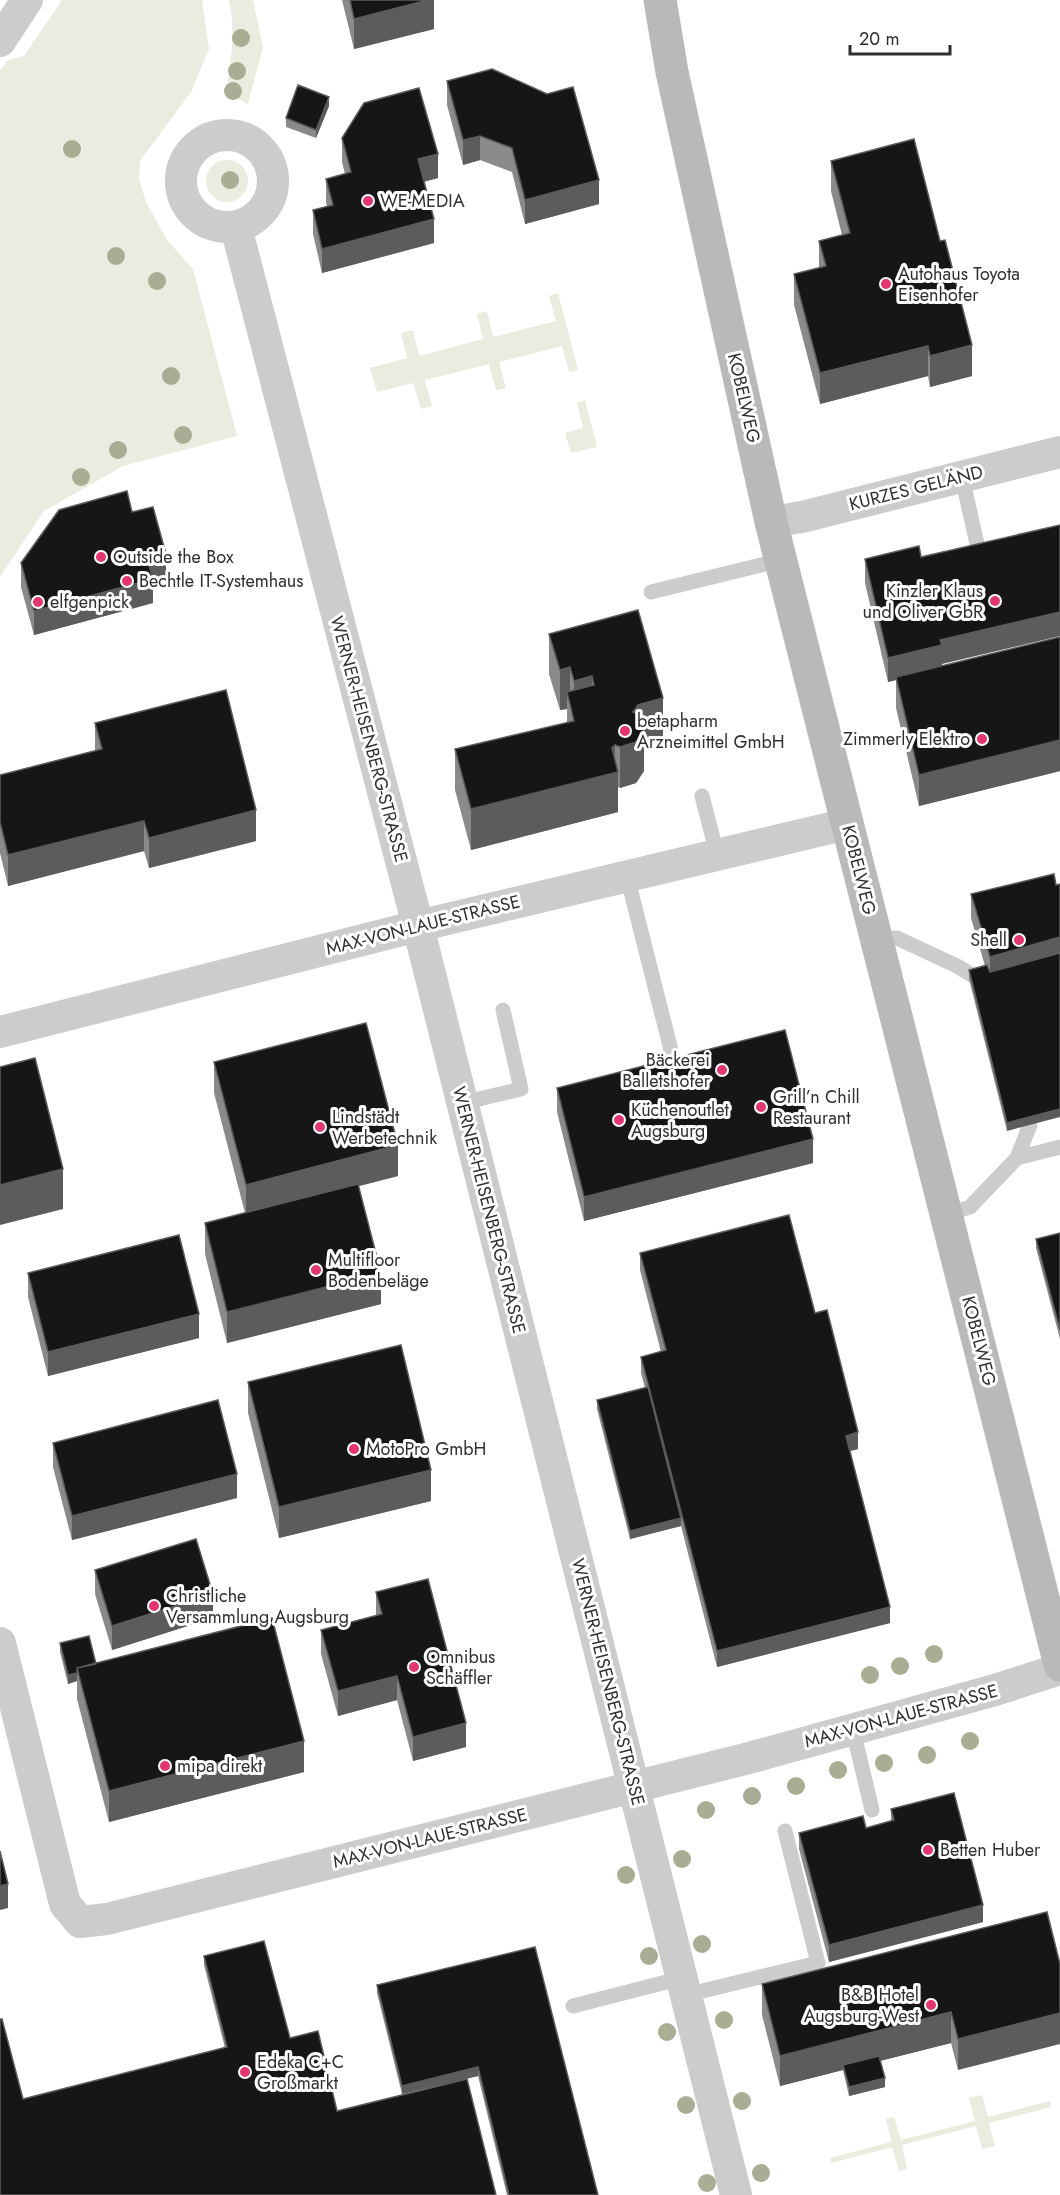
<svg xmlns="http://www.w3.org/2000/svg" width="1060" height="2195" font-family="Jost,sans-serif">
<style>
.green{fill:#e9ecde}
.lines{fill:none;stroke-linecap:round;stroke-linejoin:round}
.service{stroke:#ccc;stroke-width:15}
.minor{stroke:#ccc;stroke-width:32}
.secondary{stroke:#b9b9b9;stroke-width:33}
.tree{fill:#a7ae94}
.wall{fill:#8a8a8a}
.shaded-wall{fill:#5c5c5c}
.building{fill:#161616;stroke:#5c5c5c;stroke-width:1.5}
.poi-dot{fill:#e33570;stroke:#fff;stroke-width:2}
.labels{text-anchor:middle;stroke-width:6;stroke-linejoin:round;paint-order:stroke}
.poi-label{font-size:18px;fill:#2f2f2f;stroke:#fff;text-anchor:start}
.street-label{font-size:18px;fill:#2f2f2f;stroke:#fff}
</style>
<rect width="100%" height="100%" fill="#fff"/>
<!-- green -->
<path class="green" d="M62,0H202L209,49L191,92L140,161L139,179L146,202L167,240L193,269L237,436L123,466L44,511L0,577V71L8,60L24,56Z
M229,0H253L263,47L248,104L226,93C231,62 236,31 229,0Z
M206 181a21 21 0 1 1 42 0a21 21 0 1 1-42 0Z
M558,293L578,370L569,372L562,346L499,362L506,388L496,390L489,364L425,380L432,406L421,409L413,383L377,392L370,368L407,358L401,333L413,330L419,356L483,339L477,314L487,311L493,337L556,321L549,296Z
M585,400L597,447L571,453L565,433L583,428L577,403Z
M982,2095L988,2117L1050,2101L1051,2107L989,2123L995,2146L982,2149L976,2126L902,2145L907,2169L899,2171L892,2147L831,2163L830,2158L891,2142L886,2119L894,2117L901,2140L975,2121L969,2098Z"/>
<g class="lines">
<!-- service -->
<path class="service" d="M962,477L980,557
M651,592L781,560
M702,796L717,854
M627,876L671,1050
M876,940L897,938L957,966L975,977
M462,1103L521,1089L503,1010
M1017,1158L1030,1125
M946,1215L970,1207L1017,1158L1060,1147
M853,1730L872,1810
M686,1995L818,1963L785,1831
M573,2006L682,1978"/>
<!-- minor -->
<path class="minor" d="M0,41L27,0
M181 181a46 46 0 1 1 92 0a46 46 0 1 1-92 0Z
M236,227L418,926L736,2195
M771,522L802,517L1060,452
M0,1032L418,926L847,824
M0,1643L65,1904L80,1922L107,1919L753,1757L995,1690L1060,1669"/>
<!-- secondary -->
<path class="secondary" d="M660,0L672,72L771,522L1060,1665"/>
</g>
<!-- trees -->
<g class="tree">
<circle cx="241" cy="38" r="9"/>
<circle cx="237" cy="71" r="9"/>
<circle cx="233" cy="91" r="9"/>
<circle cx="72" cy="149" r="9"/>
<circle cx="230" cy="180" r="9"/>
<circle cx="116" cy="256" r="9"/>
<circle cx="157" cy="281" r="9"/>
<circle cx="171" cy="376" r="9"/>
<circle cx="183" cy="435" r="9"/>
<circle cx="118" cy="450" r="9"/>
<circle cx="81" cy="477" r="9"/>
<circle cx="934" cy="1654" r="9"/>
<circle cx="900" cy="1666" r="9"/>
<circle cx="870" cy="1675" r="9"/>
<circle cx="970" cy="1741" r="9"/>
<circle cx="927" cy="1755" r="9"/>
<circle cx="884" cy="1763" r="9"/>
<circle cx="838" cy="1770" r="9"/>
<circle cx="796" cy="1786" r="9"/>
<circle cx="752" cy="1796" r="9"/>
<circle cx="706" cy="1810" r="9"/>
<circle cx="682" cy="1859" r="9"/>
<circle cx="626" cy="1875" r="9"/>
<circle cx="702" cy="1944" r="9"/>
<circle cx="649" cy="1956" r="9"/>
<circle cx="724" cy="2020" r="9"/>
<circle cx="667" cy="2032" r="9"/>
<circle cx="742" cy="2101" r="9"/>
<circle cx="686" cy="2105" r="9"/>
<circle cx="761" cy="2173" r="9"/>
<circle cx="707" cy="2183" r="9"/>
</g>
<!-- wall -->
<path class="wall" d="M342,0H434V29L354,49Z
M447,81L599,204L525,224L512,172L480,160L463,165L447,105Z
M329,106L316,138L286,127V118Z
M342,138L438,178L424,182L434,243L322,273L313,234V210L327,206L326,203V179L345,174L342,162Z
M831,161L972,376L930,387L928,376L820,404L794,305V274L819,268V241L842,235L831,191Z
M132,512L166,578L153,581V603L34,635L21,587V563Z
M865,559L942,664V666L1060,637V771L919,806L896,708V680L888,682L865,583Z
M549,634L663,739L644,745V771L636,783L620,788L618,787V812L471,850L455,790V749L567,723V709L560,710L549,674Z
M95,723L256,841L149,868L144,851L8,886L0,853V775L95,751Z
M1054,874L1007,1131L969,979V970L985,966L971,918V894Z
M214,1062L398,1176L359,1186L381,1304L227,1343L205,1254V1223L245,1213L214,1093Z
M557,1088L813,1163L584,1221L557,1112Z
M1060,1233V1339L1036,1248V1239Z
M640,1253L815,1313L858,1449L850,1451L890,1623L717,1667L681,1526L630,1539L597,1409V1400L645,1388L641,1373V1357L661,1352L640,1270Z
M28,1273L199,1338L48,1376L28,1297Z
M248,1382L431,1501L279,1538L248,1413Z
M53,1443L237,1498L72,1540L53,1467Z
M95,1570L213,1618L112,1650L95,1594Z
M376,1592L466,1747L413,1761L397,1700L338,1716L321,1654V1630L376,1616Z
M60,1643L96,1664L304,1772L109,1822L77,1699V1681L68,1684L60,1652Z
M891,1809L983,1922L829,1962L799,1849V1833L866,1828L891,1821Z
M1047,1912L958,2070L951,2043L880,2061L885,2087L849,2096L843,2070L780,2086L762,2015V1984Z
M535,1947L598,2195H507L478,2076L402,2094L377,1993V1985Z
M204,1956L290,2038L337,2111L23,2099L225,2048L204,1965Z"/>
<!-- shaded-wall -->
<path class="shaded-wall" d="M428,0H434V29L354,49V19Z
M329,97V106L316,138V130Z
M480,136V160L463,165V140Z
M438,154V178L418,183V159Z
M599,180V204L525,224V200Z
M434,219V243L322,273V249Z
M972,345V376L930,387V356Z
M928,346V376L820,404V373Z
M166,554V578L153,581V603L34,635V611L147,559Z
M1060,612V636L942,664V669L896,677V680L888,682V658L940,640Z
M570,667V702L567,692V709L560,710V670Z
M592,676V717L574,719V681Z
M663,698V739L644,745V771L636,783L620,788V747L633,712L638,705Z
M1060,740V771L919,806V775Z
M615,745V772H618V812L471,850V809L612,748Z
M256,810V841L149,868V838Z
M144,821V851L8,886V855Z
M1060,937V961L990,981V957Z
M1060,1109V1117L1007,1131V1123Z
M813,1139V1163L584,1221V1197Z
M398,1145V1176L246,1215V1185Z
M63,1169V1209L0,1225V1185Z
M381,1273V1304L227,1343V1312Z
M199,1314V1338L48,1376V1352Z
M858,1432V1449L846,1452V1436Z
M431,1470V1501L279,1538V1507Z
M237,1474V1498L72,1540V1516Z
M681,1518V1526L630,1539V1531Z
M213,1594V1618L112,1650V1626Z
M890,1607V1623L717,1667V1651Z
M77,1673V1681L68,1684V1675Z
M397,1676V1700L338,1716V1691Z
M466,1723V1747L413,1761V1737Z
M304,1741V1772L109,1822V1791Z
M8,1884V1908L0,1910V1886Z
M983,1905V1922L829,1962V1945Z
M951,2012V2043L844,2070L843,2065V2070L780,2086V2056Z
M1060,2013V2044L958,2070V2039Z
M478,2067V2076L402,2094V2086Z
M885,2078V2087L849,2096V2087Z"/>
<!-- building -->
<path class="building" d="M350,0H428L354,19Z
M492,69L547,94L573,87L599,180L525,200L512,148L480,136L463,140L447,81Z
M298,85L329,97L316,130L286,118Z
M419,88L438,154L418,159L434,219L322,249L313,210L333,205L326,179L351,172L342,138L364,103Z
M914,139L940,241L945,240L972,345L930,356L928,346L820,373L794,274L826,266L819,241L850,233L831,161Z
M127,491L132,512L153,507L166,554L147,559L153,579L34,611L21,563L59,510Z
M1060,525V612L940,640L942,645L888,658L865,559L919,546L921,557Z
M638,610L663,698L638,705L633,712L639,715L644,730L636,742L620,747L615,745L612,748L618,772L471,809L455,749L574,721L567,692L594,685L592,676L574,681L570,667L560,670L549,634Z
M1060,637V740L919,775L896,677Z
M226,690L256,810L149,838L144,821L8,855L0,822V775L102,749L95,723Z
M1054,874L1056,885L1060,884V937L990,957L971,894Z
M1060,953V1109L1007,1123L969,970L987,965L990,972Z
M366,1023L398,1145L246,1185L214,1062Z
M785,1030L813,1139L584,1197L557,1088Z
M35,1058L63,1169L0,1185V1067Z
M358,1184L381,1273L227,1312L205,1223Z
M789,1215L815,1313L827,1310L858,1432L846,1436L890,1607L717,1651L641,1357L666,1350L640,1253Z
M1060,1233V1330L1036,1239Z
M179,1235L199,1314L48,1352L28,1273Z
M401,1345L431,1470L279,1507L248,1382Z
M648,1387L681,1518L630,1531L597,1400Z
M218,1400L237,1474L72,1516L53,1443Z
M196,1539L213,1594L112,1626L95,1570Z
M428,1579L466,1723L413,1737L397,1676L338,1691L321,1630L382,1614L376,1592Z
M272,1618L304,1741L109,1791L77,1668Z
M89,1636L96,1664L77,1668V1673L68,1675L60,1643Z
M954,1793L983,1905L829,1945L799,1833L863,1816L866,1828L894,1820L891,1809Z
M0,1851L8,1884L0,1886Z
M1047,1912L1060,1964V2013L958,2039L951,2012L780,2056L762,1984Z
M264,1941L290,2038L318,2031L337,2111L467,2079L496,2195H0V2019H2L23,2099L227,2047L204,1956Z
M535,1947L598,2195H509L478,2067L402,2086L377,1985Z
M879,2056L885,2078L849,2087L843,2065Z"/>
<!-- markers -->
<g class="poi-dot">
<circle cx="368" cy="201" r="6"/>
<circle cx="886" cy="284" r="6"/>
<circle cx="101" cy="557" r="6"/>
<circle cx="127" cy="581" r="6"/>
<circle cx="995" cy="601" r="6"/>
<circle cx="38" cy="602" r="6"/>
<circle cx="625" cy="731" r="6"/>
<circle cx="982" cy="739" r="6"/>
<circle cx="1019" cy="940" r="6"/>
<circle cx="722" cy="1070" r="6"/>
<circle cx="761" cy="1107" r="6"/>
<circle cx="619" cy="1120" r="6"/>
<circle cx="320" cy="1127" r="6"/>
<circle cx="316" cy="1270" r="6"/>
<circle cx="354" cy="1449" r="6"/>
<circle cx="154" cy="1606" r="6"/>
<circle cx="414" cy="1667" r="6"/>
<circle cx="165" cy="1766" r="6"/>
<circle cx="928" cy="1850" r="6"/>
<circle cx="931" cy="2005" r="6"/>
<circle cx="245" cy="2072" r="6"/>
</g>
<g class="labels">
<!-- poi labels -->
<g class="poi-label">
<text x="380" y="207">WE-MEDIA</text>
<text x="898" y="280">Autohaus Toyota<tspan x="898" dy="21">Eisenhofer</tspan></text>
<text x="113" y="563">Outside the Box</text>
<text x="139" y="587">Bechtle IT-Systemhaus</text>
<text x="983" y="597" text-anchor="end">Kinzler Klaus<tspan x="983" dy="21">und Oliver GbR</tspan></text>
<text x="50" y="608">elfgenpick</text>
<text x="637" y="727">betapharm<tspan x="637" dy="21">Arzneimittel GmbH</tspan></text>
<text x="970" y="745" text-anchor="end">Zimmerly Elektro</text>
<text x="1007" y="946" text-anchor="end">Shell</text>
<text x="710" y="1066" text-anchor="end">Bäckerei<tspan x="710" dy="21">Balletshofer</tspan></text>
<text x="773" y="1103">Grill’n Chill<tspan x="773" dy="21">Restaurant</tspan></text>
<text x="631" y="1116">Küchenoutlet<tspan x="631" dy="21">Augsburg</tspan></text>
<text x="332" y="1123">Lindstädt<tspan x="332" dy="21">Werbetechnik</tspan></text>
<text x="328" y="1266">Multifloor<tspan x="328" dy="21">Bodenbeläge</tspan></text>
<text x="366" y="1455">MotoPro GmbH</text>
<text x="166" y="1602">Christliche<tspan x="166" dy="21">Versammlung Augsburg</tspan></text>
<text x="426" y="1663">Omnibus<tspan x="426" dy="21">Schäffler</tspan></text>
<text x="177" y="1772">mipa direkt</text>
<text x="940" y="1856">Betten Huber</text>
<text x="919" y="2001" text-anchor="end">B&amp;B Hotel<tspan x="919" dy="21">Augsburg-West</tspan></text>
<text x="257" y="2068">Edeka C+C<tspan x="257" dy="21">Großmarkt</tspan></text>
</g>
<!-- street labels -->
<g class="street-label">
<text transform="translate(744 398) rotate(77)" y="6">KOBELWEG</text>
<text transform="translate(916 488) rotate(-14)" y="6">KURZES GELÄND</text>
<text transform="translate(369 739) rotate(75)" y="6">WERNER-HEISENBERG-STRASSE</text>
<text transform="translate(859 870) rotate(76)" y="6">KOBELWEG</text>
<text transform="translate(423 925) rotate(-14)" y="6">MAX-VON-LAUE-STRASSE</text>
<text transform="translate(489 1210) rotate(76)" y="6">WERNER-HEISENBERG-STRASSE</text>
<text transform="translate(979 1341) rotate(76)" y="6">KOBELWEG</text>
<text transform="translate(608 1682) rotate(76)" y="6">WERNER-HEISENBERG-STRASSE</text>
<text transform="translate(901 1716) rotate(-15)" y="6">MAX-VON-LAUE-STRASSE</text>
<text transform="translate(430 1838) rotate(-14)" y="6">MAX-VON-LAUE-STRASSE</text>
</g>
</g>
<!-- scale -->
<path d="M850 45v9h100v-9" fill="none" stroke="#2f2f2f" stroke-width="3"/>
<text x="859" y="45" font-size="18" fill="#2f2f2f" stroke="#ffffff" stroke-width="4.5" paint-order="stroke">20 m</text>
</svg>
